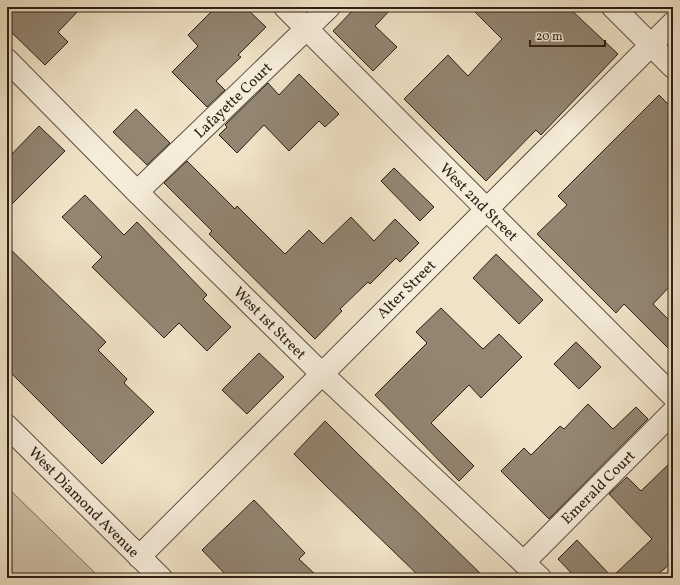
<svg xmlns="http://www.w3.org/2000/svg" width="680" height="585" font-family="Vollkorn,serif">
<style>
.green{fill:#cec1a8;stroke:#7e705f}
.building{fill:#928572;stroke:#2e2016}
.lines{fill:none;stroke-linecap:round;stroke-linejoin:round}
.minor-casing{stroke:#5e5042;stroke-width:24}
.minor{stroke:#f5ecda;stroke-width:22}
.labels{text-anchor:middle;stroke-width:3.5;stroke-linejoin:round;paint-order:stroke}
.street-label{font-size:15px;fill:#2e2016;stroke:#f5ecda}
</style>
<rect width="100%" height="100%" fill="#efe2c6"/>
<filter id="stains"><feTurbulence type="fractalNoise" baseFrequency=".005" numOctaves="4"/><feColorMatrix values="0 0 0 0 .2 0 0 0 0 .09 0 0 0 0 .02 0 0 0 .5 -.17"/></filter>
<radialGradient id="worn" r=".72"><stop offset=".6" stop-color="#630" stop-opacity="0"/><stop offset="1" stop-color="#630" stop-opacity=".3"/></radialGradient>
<!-- green -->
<path class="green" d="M7,487L100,578H7Z"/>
<!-- building -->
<path class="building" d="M7,7H82L58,32L68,42L45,65L7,28Z
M216,7H245L266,27L238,55L241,57L216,81L225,90L207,107L172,72L198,46L188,35Z
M356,7H393L375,26L397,47L373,71L333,31Z
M470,7H568L618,54L541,135L536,130L486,181L404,99L448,55L468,76L502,39Z
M299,74L339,114L325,127L319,121L289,151L264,125L237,153L219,135L227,127L225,125L268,83L279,95Z
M659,95L673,109V283L653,304L673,324V353L624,304L616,313L537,234L567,205L558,196Z
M136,109L170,143L147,165L113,132Z
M39,126L65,151L7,209V159Z
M187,161L235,209L237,206L285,254L309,230L323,244L351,217L374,241L395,219L419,243L400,262L396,258L370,284L368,282L340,309L342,311L315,339L209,234L212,231L164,183Z
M394,168L434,207L420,221L381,181Z
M85,195L124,235L137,222L207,295L203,299L231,327L207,351L179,323L164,338L92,267L102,257L62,217Z
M7,246L106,342L98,350L127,379L124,383L154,412L102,464L7,369Z
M496,254L543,300L519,324L473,278Z
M441,308L483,349L499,334L522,357L481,398L469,385L431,423L474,466L459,481L375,395L427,343L416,332Z
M576,342L601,367L579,389L554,364Z
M259,353L284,377L247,414L222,390Z
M588,404L613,429L636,407L648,419L549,519L501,471L524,448L531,455L560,426L564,429Z
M325,421L356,452L485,578H421L324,484L294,454Z
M673,460V561L654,578H576L558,559L577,540L612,577L652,539L609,494L627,477L641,491Z
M254,500L305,553L299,559L319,578H229L202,550Z"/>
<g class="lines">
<defs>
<path id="minor" d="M285,7L673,396
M613,7L673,67
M7,60L137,192L321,373L540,578
M137,192L329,7
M7,426L161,578
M139,557L673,23
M524,562L673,412"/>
</defs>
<!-- minor casing -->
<use href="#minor" class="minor-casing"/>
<!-- minor -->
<use href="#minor" class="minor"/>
</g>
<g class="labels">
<!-- street labels -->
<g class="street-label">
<text transform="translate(233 100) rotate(-44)" y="5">Lafayette Court</text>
<text transform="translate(479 202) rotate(45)" y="5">West 2nd Street</text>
<text transform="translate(406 289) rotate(-45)" y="5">Alter Street</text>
<text transform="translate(270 323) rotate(45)" y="5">West 1st Street</text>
<text transform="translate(598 487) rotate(-45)" y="5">Emerald Court</text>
<text transform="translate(84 502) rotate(45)" y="5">West Diamond Avenue</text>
</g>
</g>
<!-- margin -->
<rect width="680" height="585" fill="none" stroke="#efe2c6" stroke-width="24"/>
<rect x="8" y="8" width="664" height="569" fill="none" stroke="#2e2016" stroke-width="2"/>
<rect x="12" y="12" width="656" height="561" fill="none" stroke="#2e2016"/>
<!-- scale -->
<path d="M530 40v6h75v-6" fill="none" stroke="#2e2016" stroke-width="2"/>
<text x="536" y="40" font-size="12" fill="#2e2016" stroke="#f5ecda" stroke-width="3" paint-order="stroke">20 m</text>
<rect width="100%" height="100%" filter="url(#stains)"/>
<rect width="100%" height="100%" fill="url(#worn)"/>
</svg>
